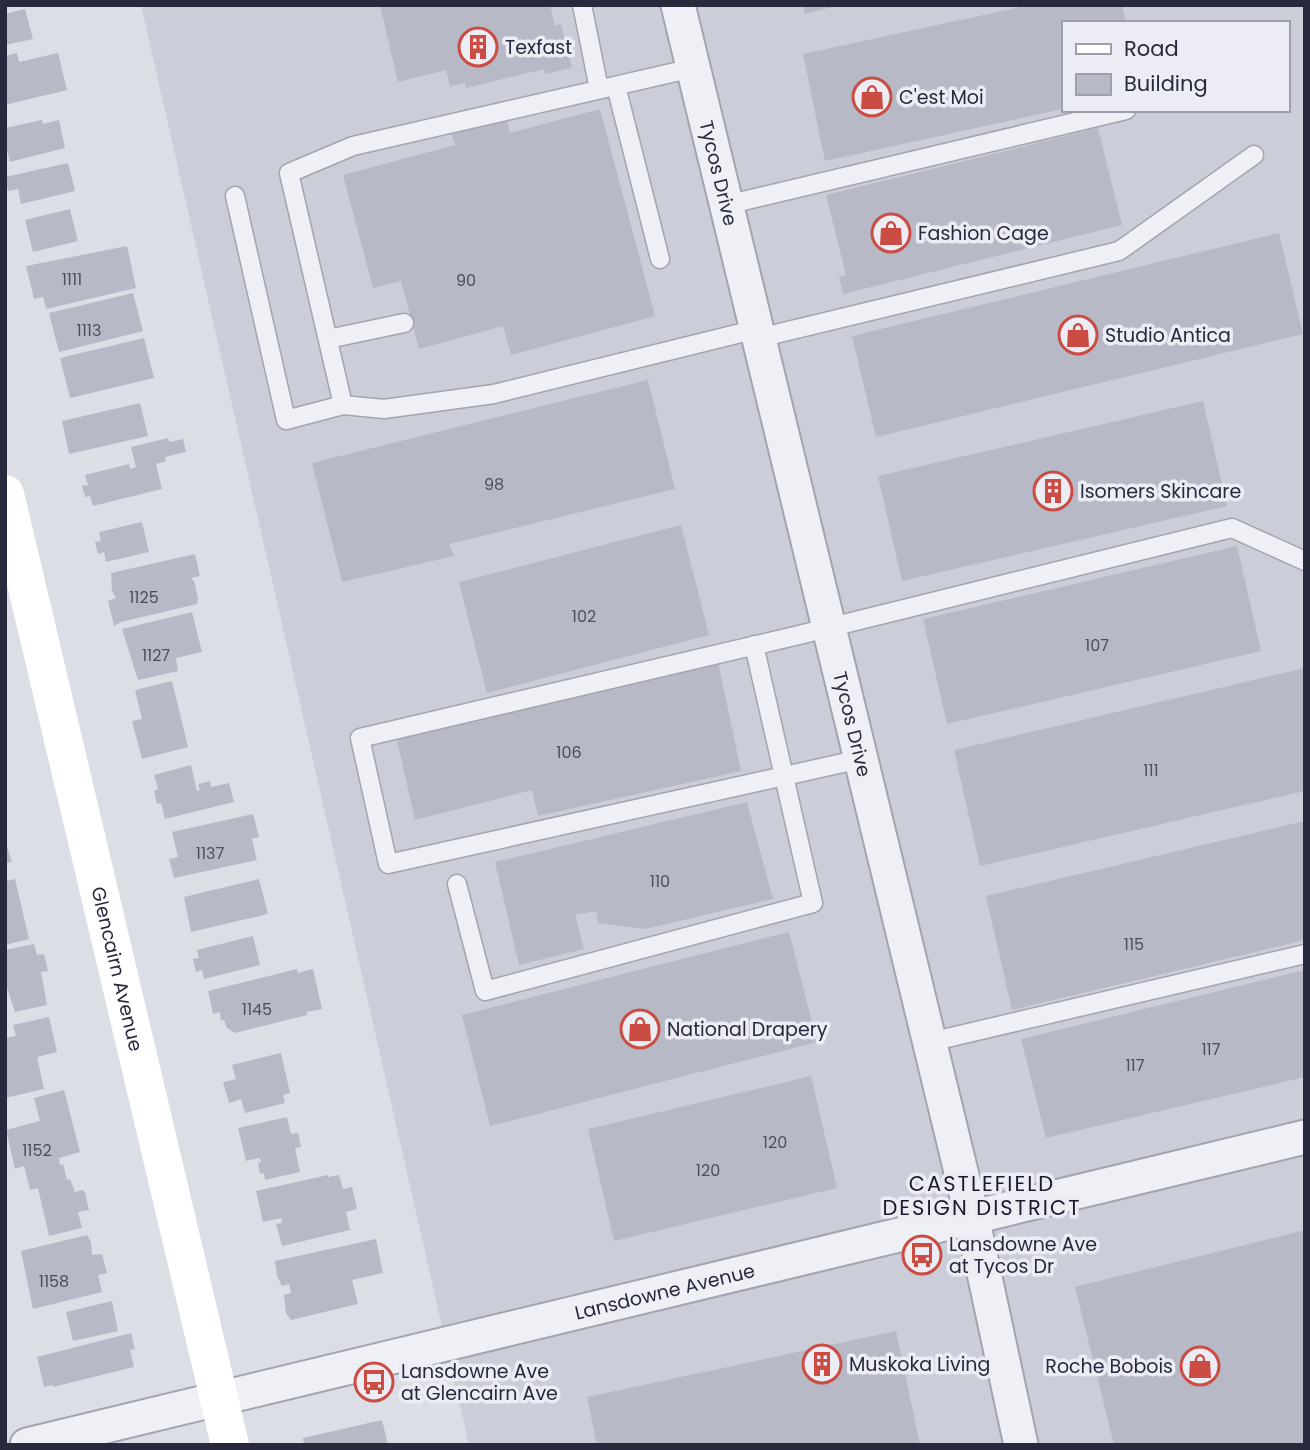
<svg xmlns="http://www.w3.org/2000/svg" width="1310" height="1450" font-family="Poppins,sans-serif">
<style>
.built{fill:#cbcdd8;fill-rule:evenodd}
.building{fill:#b7b9c6}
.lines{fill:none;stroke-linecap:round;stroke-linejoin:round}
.lane-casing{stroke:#a2a4b0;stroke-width:21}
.street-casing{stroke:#a2a4b0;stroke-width:37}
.lane{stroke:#eff0f5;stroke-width:18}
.street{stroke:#eff0f5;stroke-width:33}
.secondary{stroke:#fff;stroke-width:38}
.labels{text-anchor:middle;stroke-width:7;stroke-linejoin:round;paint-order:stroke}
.number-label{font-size:16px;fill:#4b4e5e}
.poi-label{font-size:19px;fill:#272a3c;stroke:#ecedf4;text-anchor:start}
.street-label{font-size:19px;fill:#272a3c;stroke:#ecedf4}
.neighbourhood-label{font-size:21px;letter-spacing:2px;fill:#191b2d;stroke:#ecedf4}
</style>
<rect width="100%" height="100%" fill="#dcdee6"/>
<!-- built -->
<path class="built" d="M141,5H1305V1445H469ZM1063,23H1287V110H1063Z"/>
<!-- building -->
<path class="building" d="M380,5H550L555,26L561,24L572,68L545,74L544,69L466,88L465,83L450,86L446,70L398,82Z
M803,5H836V6L805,14Z
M1029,5H1122L1126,23H1063V109L825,161L803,54Z
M25,9L33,39L5,45V14Z
M17,53L19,62L58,53L67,90L5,105V56Z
M600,109L655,316L511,355L503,326L419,349L401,281L373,288L343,175L455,145L451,132L506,117L510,133Z
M42,120L43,124L59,120L65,148L10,162L5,142V128Z
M1098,128L1122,225L843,294L839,277L846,275L826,195Z
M68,163L75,191L21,204L18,189L8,191L5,177Z
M70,209L78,241L33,252L25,220Z
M1279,233L1303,334L876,437L852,336Z
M127,246L136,288L46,309L43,297L34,299L26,266Z
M133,293L143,331L59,352L49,313Z
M144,338L154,378L70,398L60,358Z
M648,380L675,489L449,544L454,556L342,582L312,463Z
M1203,401L1227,506L902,581L878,476Z
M140,403L148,436L69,454L62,421Z
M168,438L170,442L183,439L186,452L165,457L166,461L156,464L162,489L93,506L90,496L85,497L82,486L88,485L85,475L129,464L130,469L136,467L131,447Z
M142,522L149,552L106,562L104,552L98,554L95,542L101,541L99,532Z
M681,525L709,635L487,693L459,582Z
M1237,546L1261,651L947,724L923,619Z
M195,554L200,576L191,578L194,581L198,598L197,604L121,622L114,626L108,601L116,598L112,591L111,573Z
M192,612L202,652L176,658L178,671L138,680L122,629Z
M718,662L741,771L538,816L532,790L415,820L395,731Z
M1305,668V791L980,866L954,750Z
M172,681L188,747L142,759L132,721L142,719L135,690Z
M191,765L197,791L200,790L198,784L210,781L211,787L229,783L234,802L165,819L161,803L157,804L154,791L158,789L154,775Z
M747,802L773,899L645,929L598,923L596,911L575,915L584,949L519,965L495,862Z
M253,814L259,837L252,839L257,860L174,878L169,859L178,857L172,832Z
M1305,821V940L1012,1010L986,896Z
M5,840L12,862L5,863Z
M15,879L29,939L5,945V881Z
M259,879L268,914L191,932L184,897Z
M789,932L817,1042L490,1126L462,1015Z
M253,936L260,965L204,979L202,970L196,972L193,959L199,958L197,950Z
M34,944L37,955L44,954L48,971L41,972L47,1005L15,1012L5,982V950Z
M297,969L298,973L313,969L322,1009L306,1012L307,1015L235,1033L227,1028L224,1020L221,1021L220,1012L213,1014L208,991Z
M1305,970V1077L1046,1138L1021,1039Z
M49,1017L57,1052L37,1057L44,1089L5,1098V1038L16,1036L13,1025Z
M281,1053L290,1093L283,1095L285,1103L245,1113L241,1099L229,1103L223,1082L236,1079L232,1065Z
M811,1076L837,1188L614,1241L588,1129Z
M64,1090L80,1152L59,1158L60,1165L63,1164L67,1180L70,1179L75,1192L83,1190L85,1193L89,1210L78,1212L82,1228L49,1236L38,1188L30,1190L24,1166L15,1169L6,1130L40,1121L34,1098Z
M287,1117L291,1134L298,1133L301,1147L295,1148L300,1172L265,1180L264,1173L260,1174L258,1163L261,1162L260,1158L246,1161L238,1128Z
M328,1175V1177L339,1175L343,1189L352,1187L357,1209L346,1212L350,1230L282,1246L276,1224L282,1223L281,1218L263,1222L256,1191Z
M1305,1230V1445H1114L1075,1287Z
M87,1235L91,1242L92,1255L102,1254L107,1273L98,1275L102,1292L33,1309L21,1251Z
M376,1239L383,1273L352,1280L358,1304L291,1320L286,1313L284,1295L291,1293L289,1284L282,1286L277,1276L275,1261Z
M112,1301L118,1331L73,1341L66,1312Z
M896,1331L920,1445H597L587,1397Z
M131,1333L135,1349L130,1350L134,1367L53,1387V1385L44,1387L37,1357Z
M382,1420L388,1445H304L303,1438Z"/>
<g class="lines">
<defs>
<path id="lane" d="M582,5L599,89
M616,86L660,259
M235,196L286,420L343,405L289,173L353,146L693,68
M726,205L1126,110
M759,338L1119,251L1254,155
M328,339L404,323
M343,405L384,409L494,394L757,329
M861,759L388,864L360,738L799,635L1232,528L1305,561
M457,884L485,991L813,903L754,645
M930,1042L1305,954"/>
<g id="street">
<path id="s1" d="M678,5L972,1217L1021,1445"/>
<path id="s2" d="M27,1445L1305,1137"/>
</g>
</defs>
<!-- lane casing -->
<use href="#lane" class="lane-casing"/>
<!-- street casing -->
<use href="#street" class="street-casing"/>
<!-- lane -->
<use href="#lane" class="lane"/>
<!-- street -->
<use href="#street" class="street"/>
<!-- secondary -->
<path class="secondary" id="s3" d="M5,494L230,1445"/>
</g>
<!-- icons -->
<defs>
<symbol id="building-ring" viewBox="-11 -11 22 22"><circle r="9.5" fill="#ecedf4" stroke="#ca4c42" stroke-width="1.5"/><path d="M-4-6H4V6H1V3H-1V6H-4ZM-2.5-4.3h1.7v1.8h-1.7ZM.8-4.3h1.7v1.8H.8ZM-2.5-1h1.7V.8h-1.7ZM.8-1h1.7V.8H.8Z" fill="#ca4c42"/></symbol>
<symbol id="shop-ring" viewBox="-11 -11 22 22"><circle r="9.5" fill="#ecedf4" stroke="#ca4c42" stroke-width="1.5"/><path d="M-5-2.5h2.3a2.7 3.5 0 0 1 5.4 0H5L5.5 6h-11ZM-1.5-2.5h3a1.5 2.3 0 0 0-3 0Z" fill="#ca4c42"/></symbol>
<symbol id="bus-ring" viewBox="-11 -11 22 22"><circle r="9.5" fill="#ecedf4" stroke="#ca4c42" stroke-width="1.5"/><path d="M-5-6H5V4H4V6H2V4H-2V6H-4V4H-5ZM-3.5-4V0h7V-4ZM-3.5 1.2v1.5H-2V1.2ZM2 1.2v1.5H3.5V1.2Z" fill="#ca4c42"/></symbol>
</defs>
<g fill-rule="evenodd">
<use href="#building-ring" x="456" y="25" width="44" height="44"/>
<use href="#shop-ring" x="850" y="75" width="44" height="44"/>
<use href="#shop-ring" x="869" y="211" width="44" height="44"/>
<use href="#shop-ring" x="1056" y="313" width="44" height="44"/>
<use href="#building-ring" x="1031" y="469" width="44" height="44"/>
<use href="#shop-ring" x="618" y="1007" width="44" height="44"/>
<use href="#bus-ring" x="900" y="1233" width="44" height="44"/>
<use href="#building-ring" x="800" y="1342" width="44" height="44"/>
<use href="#shop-ring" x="1178" y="1344" width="44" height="44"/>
<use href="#bus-ring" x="352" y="1360" width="44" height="44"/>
</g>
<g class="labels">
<!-- number labels -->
<g class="number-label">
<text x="72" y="285">1111</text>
<text x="466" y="286">90</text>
<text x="89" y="336">1113</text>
<text x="494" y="490">98</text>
<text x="144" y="603">1125</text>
<text x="584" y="622">102</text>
<text x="1097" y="651">107</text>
<text x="156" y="661">1127</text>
<text x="569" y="758">106</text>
<text x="1151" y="776">111</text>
<text x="210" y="859">1137</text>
<text x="660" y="887">110</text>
<text x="1134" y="950">115</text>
<text x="257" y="1015">1145</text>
<text x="1211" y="1055">117</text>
<text x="1135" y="1071">117</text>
<text x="775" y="1148">120</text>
<text x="37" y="1156">1152</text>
<text x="708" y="1176">120</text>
<text x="54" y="1287">1158</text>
</g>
<!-- poi labels -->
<g class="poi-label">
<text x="505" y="54">Texfast</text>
<text x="899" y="104">C'est Moi</text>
<text x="918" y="240">Fashion Cage</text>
<text x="1105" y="342">Studio Antica</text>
<text x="1080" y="498">Isomers Skincare</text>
<text x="667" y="1036">National Drapery</text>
<text x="949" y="1251">Lansdowne Ave<tspan x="949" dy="22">at Tycos Dr</tspan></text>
<text x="849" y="1371">Muskoka Living</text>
<text x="1173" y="1373" text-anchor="end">Roche Bobois</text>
<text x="401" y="1378">Lansdowne Ave<tspan x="401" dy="22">at Glencairn Ave</tspan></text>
</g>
<!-- street labels -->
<g class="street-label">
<text dy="7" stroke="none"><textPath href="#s1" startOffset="173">Tycos Drive</textPath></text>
<text dy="7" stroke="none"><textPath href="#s1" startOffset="740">Tycos Drive</textPath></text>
<text dy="7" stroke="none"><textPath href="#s3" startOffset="488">Glencairn Avenue</textPath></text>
<text dy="7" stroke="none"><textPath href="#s2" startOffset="656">Lansdowne Avenue</textPath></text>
</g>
<!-- neighbourhood labels -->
<g class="neighbourhood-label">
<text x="982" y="1191">CASTLEFIELD<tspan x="982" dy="24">DESIGN DISTRICT</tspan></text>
</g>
</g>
<!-- border -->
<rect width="1310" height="1450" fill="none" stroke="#272a3c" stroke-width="14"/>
<!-- legend -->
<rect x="1062" y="21" width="228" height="91" fill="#ecedf4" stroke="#9d9faa" stroke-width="2"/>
<rect x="1076" y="44" width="35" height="10" fill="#ffffff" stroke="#9d9faa" stroke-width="2"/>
<text x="1124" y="56" font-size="21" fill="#272a3c">Road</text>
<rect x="1076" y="74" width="35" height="21" fill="#b7b9c6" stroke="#9d9faa" stroke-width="2"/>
<text x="1124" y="91" font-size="21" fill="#272a3c">Building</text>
</svg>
